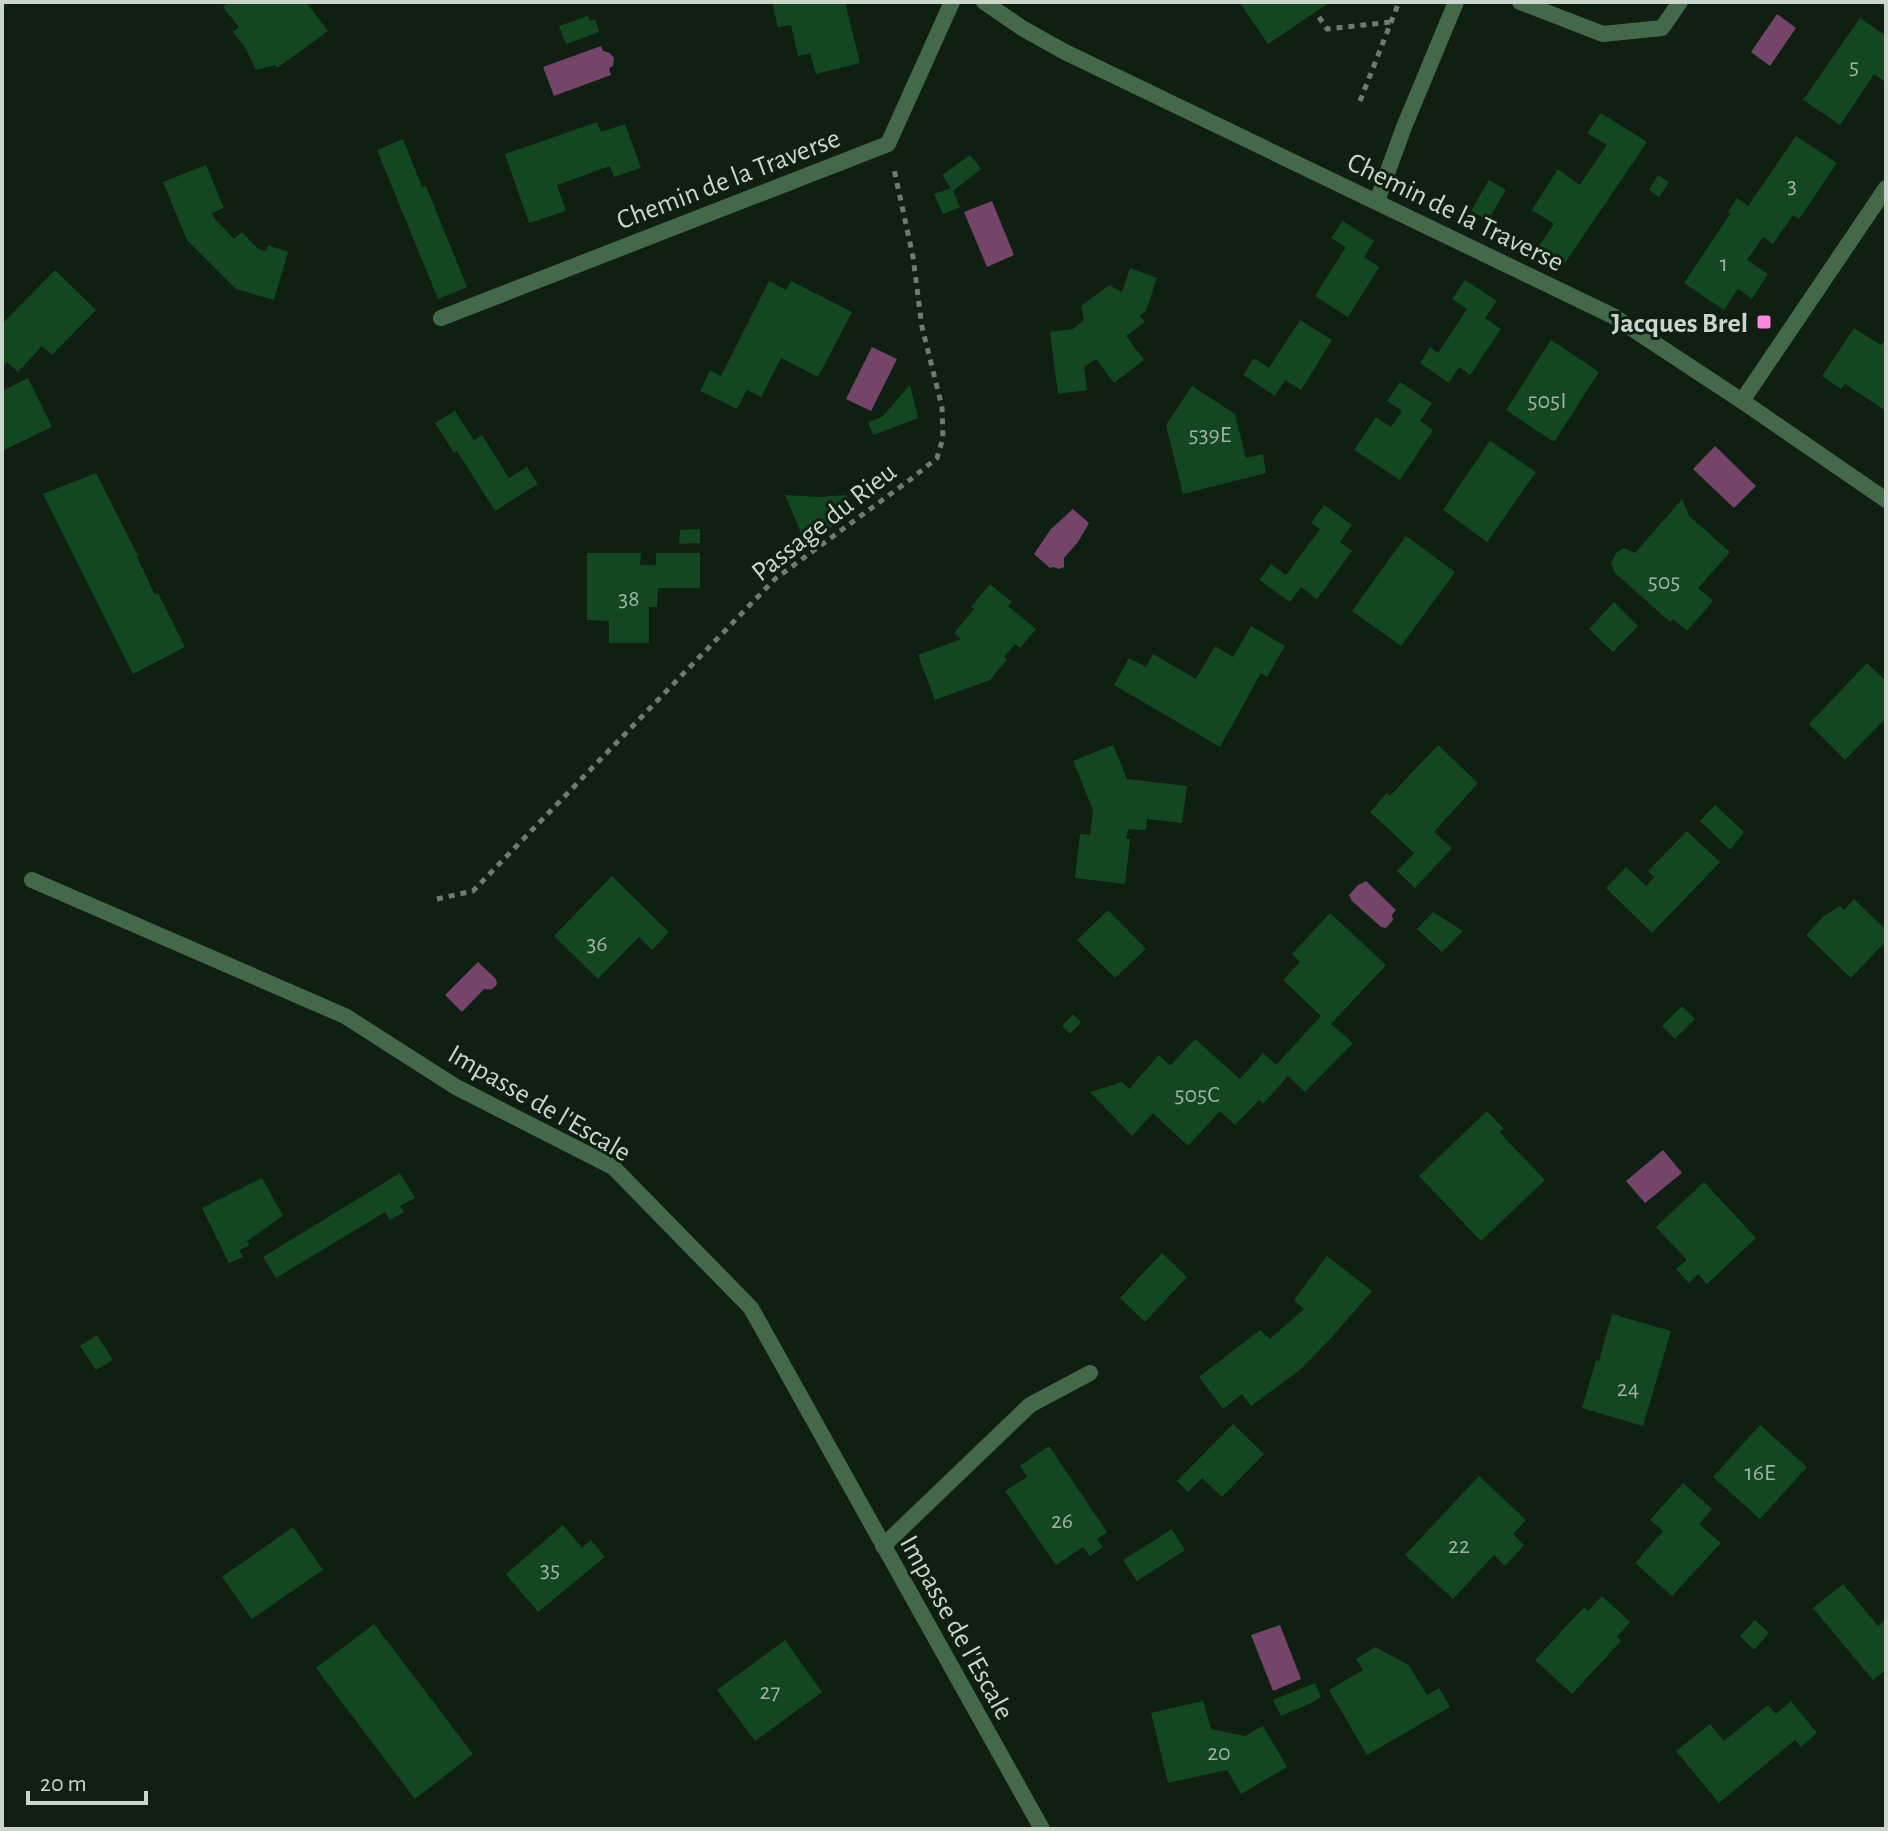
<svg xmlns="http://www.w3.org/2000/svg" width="1888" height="1831" font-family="'Alegreya Sans',sans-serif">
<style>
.water{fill:#754569}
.building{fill:#134721}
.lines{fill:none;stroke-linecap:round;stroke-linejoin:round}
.path{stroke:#6e7b70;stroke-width:5;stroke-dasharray:6 6;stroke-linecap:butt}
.service{stroke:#44694a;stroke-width:16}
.minor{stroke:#44694a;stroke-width:16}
.poi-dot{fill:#fd86e1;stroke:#0f1f12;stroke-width:3}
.labels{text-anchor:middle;stroke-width:6;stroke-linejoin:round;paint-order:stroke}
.number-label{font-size:24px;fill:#9db2a1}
.street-label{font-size:28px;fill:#cbd5cc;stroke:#0f1f12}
.poi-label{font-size:28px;font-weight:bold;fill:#cbd5cc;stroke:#0f1f12;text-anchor:end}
</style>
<rect width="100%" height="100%" fill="#0f1f12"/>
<!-- water -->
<path class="water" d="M1777,14L1796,28L1770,66L1751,52Z
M601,46L603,51L610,53L614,58L613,66L609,68L611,75L554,96L543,67Z
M992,201L1014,255L987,267L964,212Z
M872,347L897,359L871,411L846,399Z
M1715,446L1756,486L1734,508L1693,469Z
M1073,509L1089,523L1078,542L1064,558V567L1059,569L1053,567L1050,568L1034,554L1051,529Z
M1366,881L1396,910L1392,915L1393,920L1386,928L1381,927L1352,901L1349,895L1358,885Z
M478,962L496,979L497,984C493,990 490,990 484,989L462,1012L445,995Z
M1663,1150L1682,1173L1645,1203L1626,1181Z
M1280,1625L1301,1679L1273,1691L1251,1635Z"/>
<!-- building -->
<path class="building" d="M230,2H306L328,31L277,68L275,65L256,70L245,47L233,32L239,27L223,7Z
M772,2H845L860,63L816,74L810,53L798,56L791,25L778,27Z
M1239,2H1330L1268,44Z
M588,16L590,21L595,19L599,32L566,44L559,26Z
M1860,18L1886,36V82L1874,74L1840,125L1803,100Z
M1601,113L1647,142L1565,263L1539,246L1554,224L1532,210L1558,169L1580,185L1607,145L1587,133Z
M597,122L601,132L625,124L641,168L614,177L610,166L557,185L566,211L529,223L505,154Z
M1796,136L1837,163L1799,219L1793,215L1773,244L1763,237L1747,260L1768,274L1752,299L1738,289L1724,310L1684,283L1730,214L1728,212L1737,198L1748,206Z
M403,139L422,187L426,186L467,287L438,299L377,150Z
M970,155L981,169L953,191L960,207L943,214L934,194L951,188L942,175Z
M206,165L224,208L212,213L215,219L234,239L242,232L258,249L266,251L268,245L288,252L274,300L236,289L187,240L163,182Z
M1658,175L1669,182L1659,197L1649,190Z
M1489,180L1506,190L1488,220L1471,211Z
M1343,221L1374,241L1364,257L1379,267L1348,317L1315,296L1346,247L1331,238Z
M1130,268L1157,278L1146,311L1139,316L1145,322L1126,336L1144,360L1114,383L1096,359L1084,367L1087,390L1058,394L1050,332L1073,329L1084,320L1081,306L1109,285L1122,292Z
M55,270L96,310L52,355L42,346L18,372L7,362L2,367V324Z
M1465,280L1497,301L1485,318L1501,329L1470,375L1459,367L1449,383L1420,363L1430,347L1438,353L1467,309L1452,299Z
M769,281L786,290L791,281L852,312L818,377L781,358L761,397L747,390L737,409L700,391L710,370L721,376Z
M1300,320L1332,340L1301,390L1285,380L1275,396L1243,375L1254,358L1269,368Z
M1854,328L1881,345L1886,339V411L1845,384L1841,389L1822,376Z
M1551,340L1599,372L1554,442L1506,410Z
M28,378L52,427L2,451V391Z
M1400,382L1432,403L1420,421L1433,430L1400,480L1354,450L1376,417L1391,427L1402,411L1387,401Z
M910,385L918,418L873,435L868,422L882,417Z
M1192,386L1235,414L1246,458L1263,454L1266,473L1183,494L1166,425Z
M455,411L474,440L482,435L509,478L527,467L538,484L495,511L457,451L454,453L435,423Z
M1490,441L1536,472L1487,542L1443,510Z
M96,473L138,556L137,557L155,595L158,593L185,647L133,674L43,494Z
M785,495L819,497L846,495L856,509L806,545Z
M1682,499L1689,516L1730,552L1698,588L1713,601L1687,631L1673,619L1670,622L1615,573L1611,563L1617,552L1624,548L1635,553Z
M1324,505L1352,525L1340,542L1352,551L1317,599L1301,587L1290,602L1259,580L1271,564L1286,575L1320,529L1311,523Z
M700,529V543L679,544L680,530Z
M1406,536L1455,572L1401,646L1352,611Z
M587,553H641L640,565H656V553H700V588H658L657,607H649V643H609V621L587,620Z
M990,584L1012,602L1008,606L1036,629L1020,648L1015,644L1004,657L1007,659L990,680L935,700L918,655L961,639L954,633L974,609L971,607Z
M1614,602L1638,626L1613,652L1589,629Z
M1251,626L1285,646L1267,677L1261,673L1220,747L1114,685L1129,658L1146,667L1153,654L1196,679L1215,646L1233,657Z
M1867,663L1886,681V718L1845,760L1809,724Z
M1113,745L1127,779L1187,786L1182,823L1147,819L1146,830L1128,829L1126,839H1130L1125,884L1075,878L1080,834L1090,835L1093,810L1073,761Z
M1438,745L1478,783L1434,832L1452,848L1415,888L1397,871L1414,853L1370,812L1387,793L1390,796Z
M1715,805L1744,832L1730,850L1700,821Z
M1687,831L1720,862L1652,933L1606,888L1626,867L1646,886L1654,877L1648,871Z
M612,876L669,932L652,950L639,937L598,979L554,936Z
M1854,899L1886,930V941L1851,978L1806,935L1824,916L1840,906L1844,910Z
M1108,910L1146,949L1115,978L1077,940Z
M1433,912L1463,931L1442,952L1417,929Z
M1330,913L1386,965L1331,1024L1353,1043L1305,1092L1288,1076L1263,1104L1259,1100L1235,1125L1220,1111L1188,1146L1153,1113L1132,1136L1090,1092L1122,1082L1129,1089L1159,1055L1170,1066L1195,1039L1240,1079L1263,1053L1276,1065L1321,1016L1283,980L1300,962L1292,954Z
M1682,1006L1695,1019L1675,1039L1662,1026Z
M1073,1014L1081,1022L1070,1034L1062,1026Z
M1487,1111L1504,1129L1499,1132L1545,1180L1481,1241L1419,1176Z
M400,1173L415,1198L400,1206L404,1212L390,1220L385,1212L276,1278L263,1257Z
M262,1178L283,1216L247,1241L250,1245L239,1250L243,1257L229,1263L202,1208Z
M1704,1182L1756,1238L1707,1284L1698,1274L1689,1283L1676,1269L1687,1260L1656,1227Z
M1162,1253L1187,1277L1145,1322L1120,1298Z
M1327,1256L1372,1291L1331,1338L1301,1369L1251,1406L1242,1394L1223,1409L1199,1377L1260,1330L1270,1339L1304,1309L1294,1300Z
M1612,1314L1671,1331L1643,1426L1582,1408L1596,1360L1599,1361Z
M97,1335L113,1360L96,1370L80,1346Z
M1233,1424L1264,1454L1222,1497L1202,1478L1188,1492L1177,1481Z
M1760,1425L1807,1467L1760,1519L1713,1477Z
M1049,1446L1107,1532L1097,1539L1103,1547L1090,1556L1083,1547L1056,1565L1005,1491L1027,1477L1020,1466Z
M1479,1476L1526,1520L1513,1534L1524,1545L1505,1566L1494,1555L1453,1599L1405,1555Z
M1683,1483L1712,1509L1699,1524L1721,1543L1672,1596L1635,1563L1663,1531L1650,1520Z
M563,1525L582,1548L591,1540L605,1557L538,1612L506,1574Z
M293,1527L323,1570L252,1619L222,1577Z
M1172,1529L1185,1550L1137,1581L1123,1560Z
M1843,1584L1878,1626L1886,1619V1670L1873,1680L1813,1608Z
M1602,1596L1630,1622L1617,1637L1621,1641L1572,1694L1535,1660L1584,1607L1588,1611Z
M1755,1620L1769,1633L1754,1650L1740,1636Z
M374,1624L473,1754L415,1799L316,1668Z
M785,1640L822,1692L755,1741L717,1690Z
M1375,1647L1409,1665L1427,1695L1439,1688L1450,1707L1367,1755L1329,1690L1363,1670L1356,1659Z
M1315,1683L1321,1697L1311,1703L1281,1716L1273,1700Z
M1203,1701L1211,1729L1245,1736L1263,1726L1287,1767L1241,1794L1227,1770L1168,1783L1151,1713Z
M1791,1701L1817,1733L1801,1747L1795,1740L1719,1803L1676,1751L1710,1724L1724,1741L1768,1705L1776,1714Z"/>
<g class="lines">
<!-- path -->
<path class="path" d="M1319,17L1327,29L1391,22
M1360,101L1399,2
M437,899L473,891L775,579L911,479L937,458L943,438L942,407L922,327L913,257L894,169"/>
<!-- service -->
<path class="service" d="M1520,2L1603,34L1662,28L1680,2
M1377,201L1404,127L1456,2
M883,1546L1030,1405L1090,1373"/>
<!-- minor -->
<path class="minor" d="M984,2L1022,28L1065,52L1613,316L1742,401L1886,500
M441,318L888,144L952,2
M1742,401L1886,188
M32,880L345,1016L456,1087L613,1167L751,1308L1042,1829"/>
</g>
<!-- markers -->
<rect class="poi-dot" x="1756" y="314" width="16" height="16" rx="4"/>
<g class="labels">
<!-- number labels -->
<g class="number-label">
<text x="1854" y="74">5</text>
<text x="1792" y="193">3</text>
<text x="1724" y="271">1</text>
<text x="1547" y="408">505I</text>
<text x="1210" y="442">539E</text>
<text x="1664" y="589">505</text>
<text x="629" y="606">38</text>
<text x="597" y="951">36</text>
<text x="1197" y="1102">505C</text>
<text x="1628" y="1396">24</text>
<text x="1760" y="1480">16E</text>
<text x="1062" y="1528">26</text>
<text x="1459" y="1553">22</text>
<text x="550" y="1577">35</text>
<text x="770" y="1699">27</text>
<text x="1219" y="1760">20</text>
</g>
<!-- street labels -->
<g class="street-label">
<text transform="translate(728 178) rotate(-21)" y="10">Chemin de la Traverse</text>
<text transform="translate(1456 211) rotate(26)" y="10">Chemin de la Traverse</text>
<text transform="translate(823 521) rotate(-38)" y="10">Passage du Rieu</text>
<text transform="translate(540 1102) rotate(30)" y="10">Impasse de l'Escale</text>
<text transform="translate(958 1627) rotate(61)" y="10">Impasse de l'Escale</text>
</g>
<!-- poi labels -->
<g class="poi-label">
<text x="1748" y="332">Jacques Brel</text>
</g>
</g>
<!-- border -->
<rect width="1888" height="1831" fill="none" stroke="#cbd5cc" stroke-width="8"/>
<!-- scale -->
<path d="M28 1791v12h118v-12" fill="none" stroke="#cbd5cc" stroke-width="4"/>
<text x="40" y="1791" font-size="24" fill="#cbd5cc" stroke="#0f1f12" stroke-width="6" paint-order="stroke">20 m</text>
</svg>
